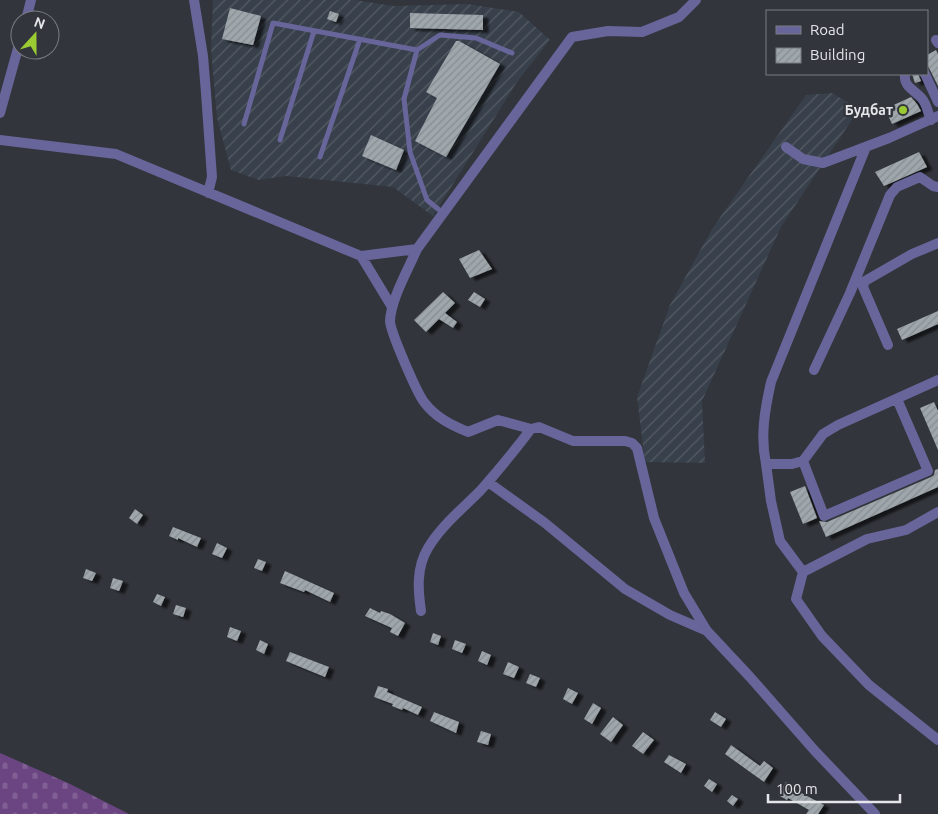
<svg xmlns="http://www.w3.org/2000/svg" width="938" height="814" font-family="Ubuntu,sans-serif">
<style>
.industrial{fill:url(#industrial-furrows)}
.cemetery{fill:url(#cemetery-stones)}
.building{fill:url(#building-hatch);filter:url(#shadow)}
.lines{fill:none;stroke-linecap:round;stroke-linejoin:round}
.lane{stroke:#68659a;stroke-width:5}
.street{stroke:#68659a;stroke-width:10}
.poi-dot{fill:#9bcb32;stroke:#32353b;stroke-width:2}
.labels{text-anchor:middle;stroke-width:5;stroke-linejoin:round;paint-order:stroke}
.poi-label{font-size:14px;font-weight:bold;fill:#e4e6ea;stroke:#32353b;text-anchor:end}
</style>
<defs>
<pattern id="industrial-furrows" width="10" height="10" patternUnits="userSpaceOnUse" patternTransform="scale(1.25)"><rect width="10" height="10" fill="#38404b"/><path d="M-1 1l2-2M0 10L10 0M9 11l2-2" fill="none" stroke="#555c65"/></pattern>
<pattern id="cemetery-stones" width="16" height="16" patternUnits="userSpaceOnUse" patternTransform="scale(1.25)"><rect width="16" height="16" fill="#6b4582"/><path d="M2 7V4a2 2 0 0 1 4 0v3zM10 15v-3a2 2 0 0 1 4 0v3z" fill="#806094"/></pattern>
<pattern id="building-hatch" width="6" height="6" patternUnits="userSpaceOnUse" patternTransform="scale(1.25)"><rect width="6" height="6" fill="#9fa7ac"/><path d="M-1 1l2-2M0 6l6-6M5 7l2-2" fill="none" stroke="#888e92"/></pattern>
<filter id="shadow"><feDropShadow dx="5.5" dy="3" stdDeviation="1" flood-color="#0009"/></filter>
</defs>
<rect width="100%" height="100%" fill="#32353b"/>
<!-- industrial -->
<path class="industrial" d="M213,0H355L393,6L467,4L519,12L550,40L517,82L433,216L393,187L286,176L259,180L231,170L217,118L211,49Z
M832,93L859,109L781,227L702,401L705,463L645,462L637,397L670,305L712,229L806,95Z"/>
<!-- cemetery -->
<path class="cemetery" d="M0,753L68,783L129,814H0Z"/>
<!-- building -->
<path class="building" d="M230,8L261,16L253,45L222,39Z
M330,11L339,14L336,22L327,19Z
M410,13L483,15V30L410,28Z
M456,41H459L500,64L446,157L415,141L437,98L426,92Z
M936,50L938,54V86L927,64V55Z
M912,74H918L921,81L915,83Z
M911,97L917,104L921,111L892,124L885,109Z
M371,135L404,150L396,170L362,156Z
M919,152L927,167L884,186L875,172Z
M479,250L492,269L470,278L459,259Z
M443,292L455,303L445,313L457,322L453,328L439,319L426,332L414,320Z
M474,292L485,299L480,307L468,300Z
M938,311V324L902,340L897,329Z
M934,402L938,411V450L920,408Z
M938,469V487L826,537L819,521L827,522L931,477L934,475L935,470Z
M805,486L817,518L803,524L790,492Z
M135,509L143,515L137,524L129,518Z
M173,527L201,538L197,547L178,538V540L169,536Z
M217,543L227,548L222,558L212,554Z
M258,559L266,562L262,571L254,568Z
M86,569L96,573L92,581L83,578Z
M285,571L334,593L330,602L305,590L304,592L280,583Z
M113,578L123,581L119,591L110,588Z
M157,594L165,597L161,606L153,602Z
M176,605L186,608L183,617L173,614Z
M370,608L380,613L381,611L390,614L405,623L398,636L390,632L392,628L365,616Z
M230,627L241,631L237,641L227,637Z
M433,633L441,636L438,645L430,642Z
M260,640L268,644L264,654L256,650Z
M455,640L466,644L462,653L452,649Z
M482,651L491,655L487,665L478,661Z
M290,652L329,667L325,677L286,661Z
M508,662L519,667L514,678L503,674Z
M530,674L540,678L536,687L526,683Z
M378,686L388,689L387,692L422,707L418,715L403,708L402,710L392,706L393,704L374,697Z
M568,688L578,693L572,704L563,699Z
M593,703L601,708L592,724L584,719Z
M434,712L459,722L456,733L430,721Z
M715,712L726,719L721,727L710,720Z
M613,717L623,725L611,742L600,734Z
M481,731L491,734L488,745L477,742Z
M643,732L654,740L643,754L632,746Z
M731,745L760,766L764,761L773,768L764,782L725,754Z
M669,755L686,764L681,773L664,762Z
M709,779L717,784L712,792L704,786Z
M786,782L794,789L824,805L818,814H806L809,810L788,798L787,800L778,795Z
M732,795L738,799L733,806L727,801Z"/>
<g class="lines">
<!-- lane -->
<path class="lane" d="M244,124L273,23L417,50
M280,140L314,31
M320,157L360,39
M443,213L427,200L410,152L404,99L417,50L440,35L476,38L512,53"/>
<!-- street -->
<path class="street" d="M194,0L203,56L206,93L212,177L208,193
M26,20L31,0
M936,40L938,43
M905,74C903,88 916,90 923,100C927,105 928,114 931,120
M925,74L938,102
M0,113L20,41
M0,140L116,154L361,256L417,249L572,37L608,31L642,32L679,17L696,0
M786,147L803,159L823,163L889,138L938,116
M866,147L771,382C765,409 760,436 766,464H792L803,461L823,434L838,425L938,380
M417,249C408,270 391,299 390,321C390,331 417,393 424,402C435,417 451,425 468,432L498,420L531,429L539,427L573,441H625L632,443L637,448L654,518L684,593L707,631L750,677L815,751L875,814
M361,256L392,307
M888,345L863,287L865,281L912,254L938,243
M814,370L850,293L890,195L897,187L920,177L933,186L938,187
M803,461L824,516L928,471L897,399
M766,464L771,501L780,541L803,572L796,599L822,636L869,685L938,740
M488,482L545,523L625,589L670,615L707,631
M803,572L867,539L906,530L938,512
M421,611C418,590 416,568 428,548C441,526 462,509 480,491C498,471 515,450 531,429"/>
</g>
<!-- markers -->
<circle class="poi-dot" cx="903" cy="110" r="5"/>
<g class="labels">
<!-- poi labels -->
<g class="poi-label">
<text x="893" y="115">Будбат</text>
</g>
</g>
<!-- legend -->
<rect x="766" y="10" width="162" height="65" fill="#32353b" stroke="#797c81"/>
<rect x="776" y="26" width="25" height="8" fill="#68659a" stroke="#797c81"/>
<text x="810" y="35" font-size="15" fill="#e4e6ea">Road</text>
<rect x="776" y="48" width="25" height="15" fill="url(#building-hatch)" stroke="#797c81"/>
<text x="810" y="60" font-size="15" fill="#e4e6ea">Building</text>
<!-- north arrow -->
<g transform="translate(35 35) rotate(21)"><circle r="24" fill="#32353b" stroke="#797c81"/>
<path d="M0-4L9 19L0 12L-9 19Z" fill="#9bcb32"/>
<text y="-8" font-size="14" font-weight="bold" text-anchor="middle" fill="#e4e6ea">N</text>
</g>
<!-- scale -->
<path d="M768 794v8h132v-8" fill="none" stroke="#e4e6ea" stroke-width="2.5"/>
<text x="776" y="794" font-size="15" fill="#e4e6ea" stroke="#32353b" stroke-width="4" paint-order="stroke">100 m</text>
</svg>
